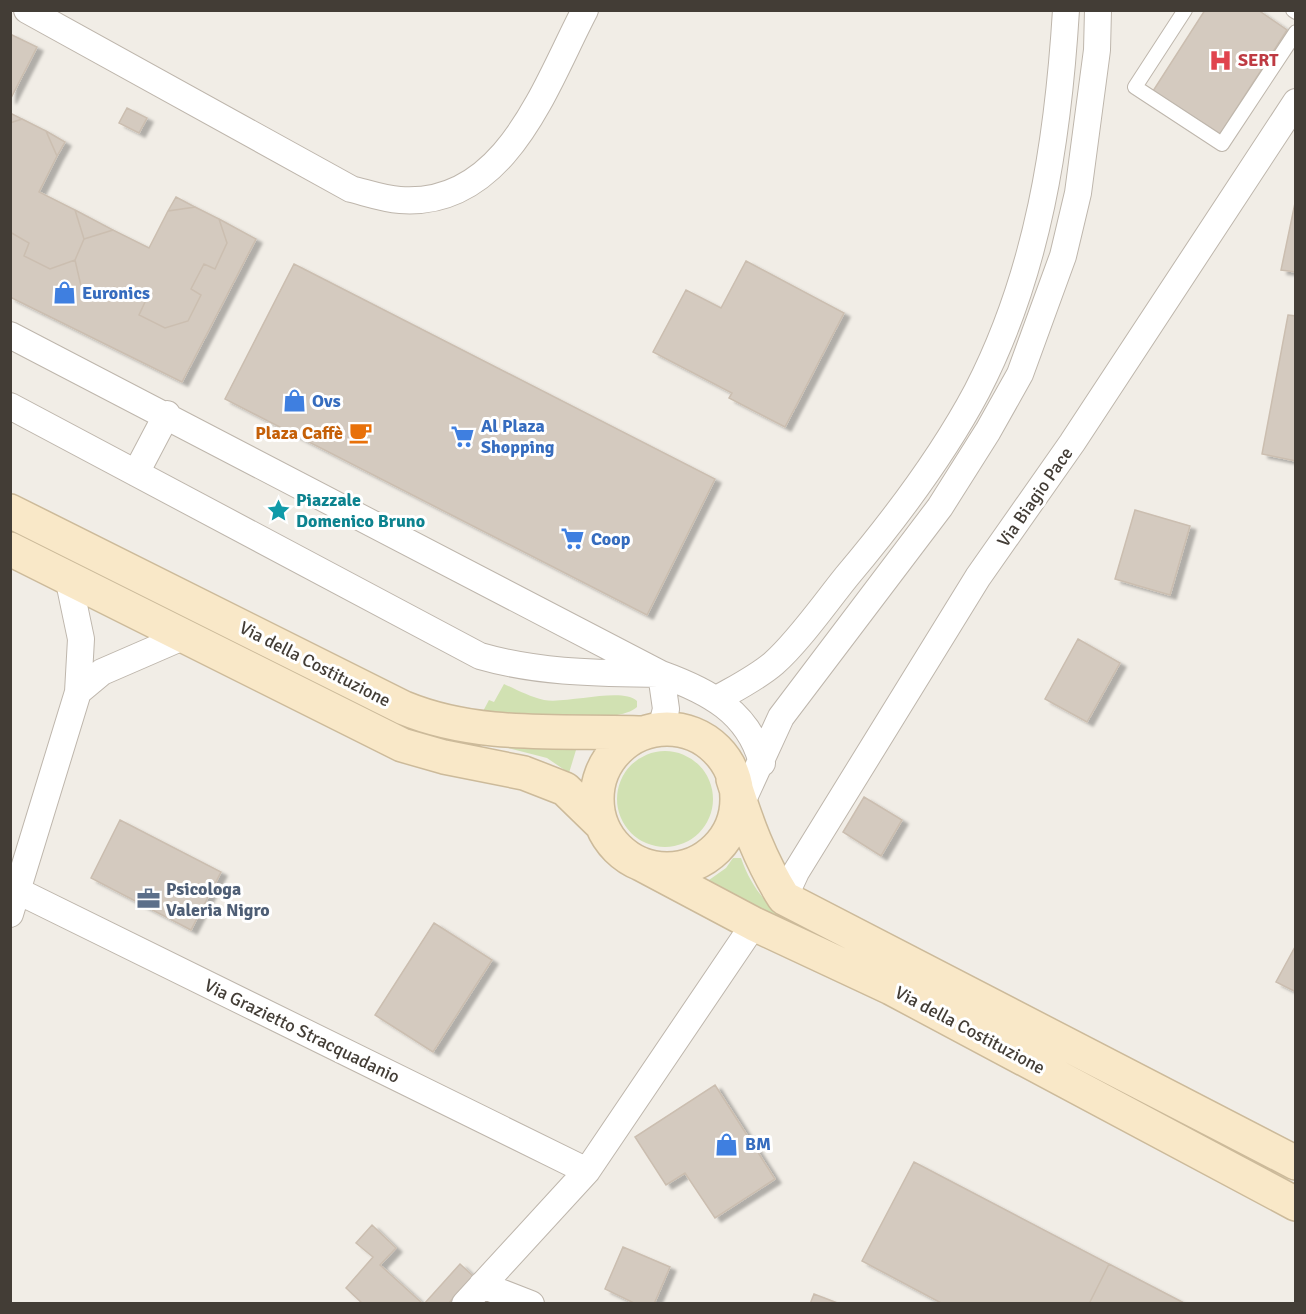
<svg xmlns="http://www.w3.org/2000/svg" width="1306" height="1314" font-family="Signika,sans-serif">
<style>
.green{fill:#d1e1b2}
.building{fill:#d4cabf;stroke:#cbbeb0;stroke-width:1.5;filter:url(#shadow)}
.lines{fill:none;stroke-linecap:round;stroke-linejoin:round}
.lane-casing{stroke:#beb6ac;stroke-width:16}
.street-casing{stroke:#beb6ac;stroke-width:28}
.secondary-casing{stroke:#ccba9a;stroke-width:36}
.lane{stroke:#fff;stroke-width:14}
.street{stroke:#fff;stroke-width:26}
.secondary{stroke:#f9e8c8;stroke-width:33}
.labels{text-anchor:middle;stroke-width:6;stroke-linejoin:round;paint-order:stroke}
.health-label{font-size:18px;font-weight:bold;fill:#be3a42;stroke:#fff;text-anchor:start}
.shop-label{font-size:18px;font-weight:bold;fill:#366cbe;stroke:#fff;text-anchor:start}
.food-label{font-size:18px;font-weight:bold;fill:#c56008;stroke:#fff;text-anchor:end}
.street-label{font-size:18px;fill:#433d36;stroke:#fff}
.culture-label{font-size:18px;font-weight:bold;fill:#0d838f;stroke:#fff;text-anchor:start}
.service-label{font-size:18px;font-weight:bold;fill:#4e5e75;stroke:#fff;text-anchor:start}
</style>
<defs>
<filter id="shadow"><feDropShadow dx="6" dy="4" stdDeviation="1.5" flood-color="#0004"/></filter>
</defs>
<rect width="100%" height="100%" fill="#f1ede6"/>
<!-- green -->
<path class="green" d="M504,684C517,690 530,697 544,700C568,704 622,687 637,701V707C618,726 511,716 481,715L489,700L494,702Z
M508,748L576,750L569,773L547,758Z
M617 799a48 48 0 1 1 96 0a48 48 0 1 1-96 0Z
M733,858H741C753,892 771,910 801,929L711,885L709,880L726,868Z"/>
<!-- building -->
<path class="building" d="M1205,10H1258L1287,30L1220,134L1153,91Z
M10,34L37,47L10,100Z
M127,108L147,118L139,133L119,123Z
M10,113L22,119L10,123Z
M22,119L46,131L57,156L39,192L75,210L84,239L75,260L50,269L24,256L29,243L10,232V123Z
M46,131L65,142L57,156Z
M176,197L195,207L168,211Z
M1295,203H1296V272L1281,270Z
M195,207L219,219L227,243L215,269L204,264L191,289L201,295L188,321L165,328L139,315L145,302L114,287L108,299L81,286L75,260L84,239L113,230L149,248L168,211Z
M75,210L113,230L84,239Z
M219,219L256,239L182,382L10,297V232L29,243L24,256L50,269L75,260L81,286L108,299L114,287L145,302L139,315L165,328L188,321L201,295L191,289L204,264L215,269L227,243Z
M746,261L844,313L785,427L729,398L732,393L653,352L686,290L721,308Z
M294,264L715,479L647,615L225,399Z
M1288,315L1296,316V461L1262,454Z
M1135,510L1190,526L1170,595L1115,579Z
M1078,639L1120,663L1087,722L1045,699Z
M864,797L902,820L881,856L843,832Z
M120,820L221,872L191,930L91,878Z
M434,923L492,960L433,1052L375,1015Z
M1296,945V992L1276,982Z
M715,1085L775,1179L715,1218L685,1173L666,1185L635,1137Z
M914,1162L1109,1264L1089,1304H943L862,1261Z
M372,1225L396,1248L380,1265L423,1304H363L346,1288L373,1257L356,1243Z
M623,1247L670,1267L654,1304H636L605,1289Z
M460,1264L473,1276L448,1304H424Z
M1109,1264L1186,1304H1089Z
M814,1294L840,1304H810Z"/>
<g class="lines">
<defs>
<path id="lane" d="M1185,10L1135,87L1222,144L1296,32
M1293,10L1296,12"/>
<path id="street" d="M27,10L351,189C367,193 384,199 400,200C506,208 545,86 585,10
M10,335L661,674C708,691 749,712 762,763
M10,406L480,656C539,673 596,673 658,674
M136,473L167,414
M661,674L666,709L661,729
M78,692L102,672L185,636
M717,699C736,688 758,677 774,663C798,642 826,602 847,576C895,519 942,457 977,391C1038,273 1058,141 1066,10
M736,815L781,717L940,507L988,431L1020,374L1063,256L1078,193L1097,50L1098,10
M18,891L587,1171
M784,898L796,872L978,577L1072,443L1296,102
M10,914L78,692L81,639L68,577
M482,1285L531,1304
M465,1304L587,1171L754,924"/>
<path id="secondary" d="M10,511L404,708C479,739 563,730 643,733
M10,549L402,745L444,757L524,773L565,789L602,825
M597 799a70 70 0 1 1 140 0a70 70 0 1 1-140 0Z
M733,779C746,821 760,860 784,898L1296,1163
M641,864L754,924L891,988L1296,1204"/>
</defs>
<!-- lane casing -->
<use href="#lane" class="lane-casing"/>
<!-- street casing -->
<use href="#street" class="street-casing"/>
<!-- secondary casing -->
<use href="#secondary" class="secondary-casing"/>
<!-- lane -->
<use href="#lane" class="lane"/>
<!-- street -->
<use href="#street" class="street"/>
<!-- secondary -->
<use href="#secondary" class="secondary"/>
</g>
<!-- icons -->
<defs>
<symbol id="hospital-bare" viewBox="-9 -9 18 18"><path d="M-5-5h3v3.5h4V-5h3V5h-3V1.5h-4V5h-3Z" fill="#e0444e" stroke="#fff" stroke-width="2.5" paint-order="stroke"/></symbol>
<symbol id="shop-bare" viewBox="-9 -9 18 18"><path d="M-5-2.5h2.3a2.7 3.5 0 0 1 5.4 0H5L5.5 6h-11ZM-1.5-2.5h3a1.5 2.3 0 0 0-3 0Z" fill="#3f7fe0" stroke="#fff" stroke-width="2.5" paint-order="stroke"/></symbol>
<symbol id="cafe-bare" viewBox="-9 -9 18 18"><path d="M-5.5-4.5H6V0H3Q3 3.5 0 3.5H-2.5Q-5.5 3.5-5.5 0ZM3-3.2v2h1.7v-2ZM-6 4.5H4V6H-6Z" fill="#e8710a" stroke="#fff" stroke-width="2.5" paint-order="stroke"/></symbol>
<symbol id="supermarket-bare" viewBox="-9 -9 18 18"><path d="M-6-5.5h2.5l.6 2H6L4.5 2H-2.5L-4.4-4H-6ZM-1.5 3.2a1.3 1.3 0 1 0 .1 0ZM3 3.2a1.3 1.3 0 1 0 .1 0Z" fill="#3f7fe0" stroke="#fff" stroke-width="2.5" paint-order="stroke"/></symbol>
<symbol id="sight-bare" viewBox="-9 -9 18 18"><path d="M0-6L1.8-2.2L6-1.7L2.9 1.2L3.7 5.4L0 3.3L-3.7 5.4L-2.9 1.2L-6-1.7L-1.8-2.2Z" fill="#0f9aa8" stroke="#fff" stroke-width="2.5" paint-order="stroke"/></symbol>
<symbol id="office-bare" viewBox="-9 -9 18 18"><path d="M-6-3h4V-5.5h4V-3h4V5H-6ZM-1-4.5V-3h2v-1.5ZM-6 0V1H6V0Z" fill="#5c6f8a" stroke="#fff" stroke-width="2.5" paint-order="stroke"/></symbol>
</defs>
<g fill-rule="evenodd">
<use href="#hospital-bare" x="1204" y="44" width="33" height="33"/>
<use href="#shop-bare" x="48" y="276" width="33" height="33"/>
<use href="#shop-bare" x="278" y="384" width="33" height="33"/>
<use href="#cafe-bare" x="344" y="416" width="33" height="33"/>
<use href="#supermarket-bare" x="446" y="420" width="33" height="33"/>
<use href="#sight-bare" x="262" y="494" width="33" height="33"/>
<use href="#supermarket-bare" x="556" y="522" width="33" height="33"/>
<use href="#office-bare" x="132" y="882" width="33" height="33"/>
<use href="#shop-bare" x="710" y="1128" width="33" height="33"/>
</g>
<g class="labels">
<!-- health labels -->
<g class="health-label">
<text x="1238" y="66">SERT</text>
</g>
<!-- shop labels -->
<g class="shop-label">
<text x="82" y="299">Euronics</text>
<text x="312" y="407">Ovs</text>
<text x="481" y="432">Al Plaza<tspan x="481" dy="21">Shopping</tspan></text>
<text x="591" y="545">Coop</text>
<text x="745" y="1150">BM</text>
</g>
<!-- food labels -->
<g class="food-label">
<text x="343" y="439">Plaza Caffè</text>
</g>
<!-- street labels -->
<g class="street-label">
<text transform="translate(1035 497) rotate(-55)" y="6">Via Biagio Pace</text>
<text transform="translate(315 664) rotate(27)" y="6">Via della Costituzione</text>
<text transform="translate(970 1030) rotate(28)" y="6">Via della Costituzione</text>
<text transform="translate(302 1031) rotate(26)" y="6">Via Grazietto Stracquadanio</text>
</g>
<!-- culture labels -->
<g class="culture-label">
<text x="296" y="506">Piazzale<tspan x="296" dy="21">Domenico Bruno</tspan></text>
</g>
<!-- service labels -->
<g class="service-label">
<text x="166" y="895">Psicologa<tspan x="166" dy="21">Valeria Nigro</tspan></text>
</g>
</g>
<!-- border -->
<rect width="1306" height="1314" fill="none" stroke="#433d36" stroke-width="24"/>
</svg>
